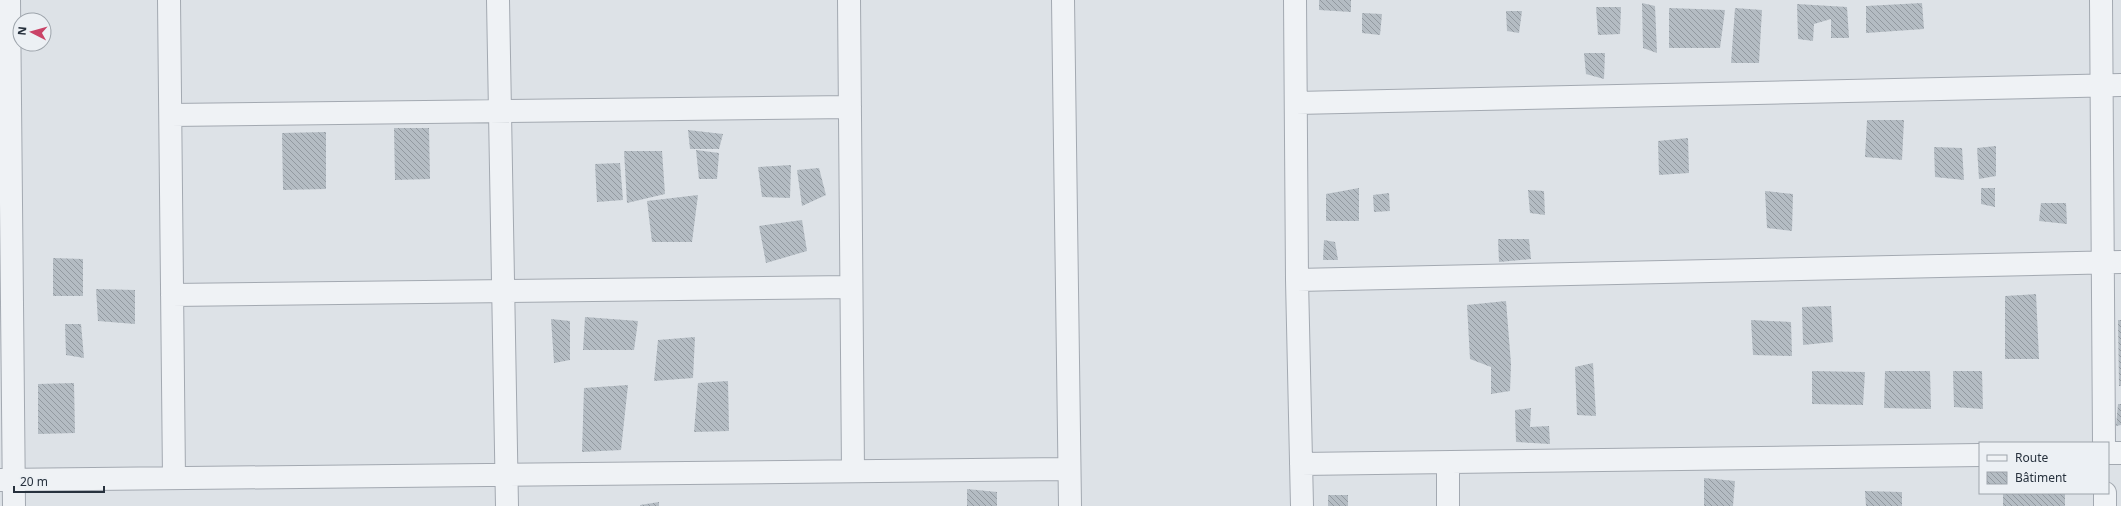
<svg xmlns="http://www.w3.org/2000/svg" width="2121" height="506" font-family="'Noto Sans',sans-serif">
<style>
.building{fill:url(#building-back-hatch)}
.lines{fill:none;stroke-linecap:round;stroke-linejoin:round}
.minor-casing{stroke:#a3a9b1;stroke-width:24}
.minor{stroke:#eff2f5;stroke-width:22}
</style>
<defs>
<pattern id="building-back-hatch" width="6" height="6" patternUnits="userSpaceOnUse"><rect width="6" height="6" fill="#b4bcc3"/><path d="M-1 5l2 2M0 0l6 6M5-1l2 2" fill="none" stroke="#9299a0"/></pattern>
</defs>
<rect width="100%" height="100%" fill="#dde2e7"/>
<!-- building -->
<path class="building" d="M1319,0H1351V12L1319,10Z
M1642,3L1655,6L1657,53L1643,48Z
M1922,3L1924,29L1866,33V6Z
M1797,4L1847,7L1849,38H1831V19L1814,24L1813,41L1798,39Z
M1596,7H1621L1620,34L1598,35Z
M1669,8L1725,10L1720,48H1669Z
M1735,8L1762,10L1759,63H1731Z
M1506,11H1522L1519,33L1507,31Z
M1362,13L1382,14L1380,35L1362,33Z
M1584,53H1605L1604,79L1586,74Z
M1867,120H1904L1902,160L1865,157Z
M394,128H429L430,179L395,180Z
M688,130L723,134L719,149H690Z
M326,132V189L283,190L282,133Z
M1688,138L1689,173L1659,175L1658,141Z
M1996,146V176L1979,179L1977,148Z
M1934,147L1962,148L1964,180L1935,177Z
M696,150L719,153L717,179H699Z
M624,151H662L665,194L627,203Z
M620,163L623,200L597,202L595,164Z
M791,165L790,198L762,197L758,167Z
M819,168L826,195L802,206L797,170Z
M1359,188V221H1326V194Z
M1981,188H1995V207L1981,204Z
M1528,190L1544,191L1545,215L1530,213Z
M1765,191L1793,194L1792,231L1767,228Z
M1389,193L1390,211L1374,212L1373,195Z
M698,195L692,242H652L647,201Z
M2041,203H2066L2067,224L2039,221Z
M802,220L807,251L766,263L759,226Z
M1498,239H1529L1531,259L1499,262Z
M1324,240L1335,242L1338,260H1323Z
M53,258L83,259V296H53Z
M96,289L135,290V324L98,321Z
M2036,294L2039,359H2005V296Z
M1506,301L1511,364L1510,391L1491,394V367L1470,359L1467,305Z
M1831,306L1833,342L1803,345L1802,307Z
M585,317L638,321L634,350H583Z
M551,319L570,321V360L554,363Z
M1751,320L1791,322L1792,356L1753,355Z
M2118,320H2121V386H2119Z
M65,324H81L84,358L66,355Z
M695,337L693,378L654,381L658,340Z
M1593,363L1596,416L1577,415L1575,367Z
M1812,371L1865,372L1863,405L1812,404Z
M1885,371H1930L1931,409L1884,408Z
M1953,371H1982L1983,409L1954,407Z
M728,381L729,431L694,432L698,383Z
M74,383L75,433L38,434V384Z
M628,385L621,450L582,452L584,388Z
M2118,404H2121V425L2116,426Z
M1531,408L1530,427L1549,426L1550,444L1516,442L1515,410Z
M1704,478L1735,481L1733,506H1704Z
M967,489L997,492V506H967Z
M1865,491L1902,492V506H1866Z
M2003,493H2065V506H2003Z
M1328,495H1348V506H1328Z
M659,502V506H640V505Z"/>
<g class="lines">
<defs>
<path id="minor" d="M9,0L14,506
M169,0L174,478
M498,0L507,506
M849,0L853,471
M1063,0L1070,506
M1295,0L1297,280L1302,506
M2101,0L2104,443
M1296,103L2121,85
M171,115L850,107
M1297,280L2121,262
M172,295L851,287
M2108,453H2121
M1448,463V506
M1301,464L1980,455
M0,480L1069,469
M2105,493V506"/>
</defs>
<!-- minor casing -->
<use href="#minor" class="minor-casing"/>
<!-- minor -->
<use href="#minor" class="minor"/>
</g>
<!-- legend -->
<rect x="1979" y="442" width="130" height="52" fill="#ecf0f4" stroke="#9da4ab"/>
<rect x="1987" y="455" width="20" height="6" fill="#eff2f5" stroke="#9da4ab"/>
<text x="2015" y="462" font-size="12" fill="#27313d">Route</text>
<rect x="1987" y="472" width="20" height="12" fill="url(#building-back-hatch)" stroke="#9da4ab"/>
<text x="2015" y="482" font-size="12" fill="#27313d">Bâtiment</text>
<!-- north arrow -->
<g transform="translate(32 32) rotate(276)"><circle r="19" fill="#ecf0f4" stroke="#9da4ab"/>
<path d="M0-3L7 15L0 10L-7 15Z" fill="#ca4367"/>
<text y="-6" font-size="11" font-weight="bold" text-anchor="middle" fill="#27313d">N</text>
</g>
<!-- scale -->
<path d="M14 486v6h90v-6" fill="none" stroke="#27313d" stroke-width="2"/>
<text x="20" y="486" font-size="12" fill="#27313d" stroke="#ecf0f4" stroke-width="3" paint-order="stroke">20 m</text>
</svg>
